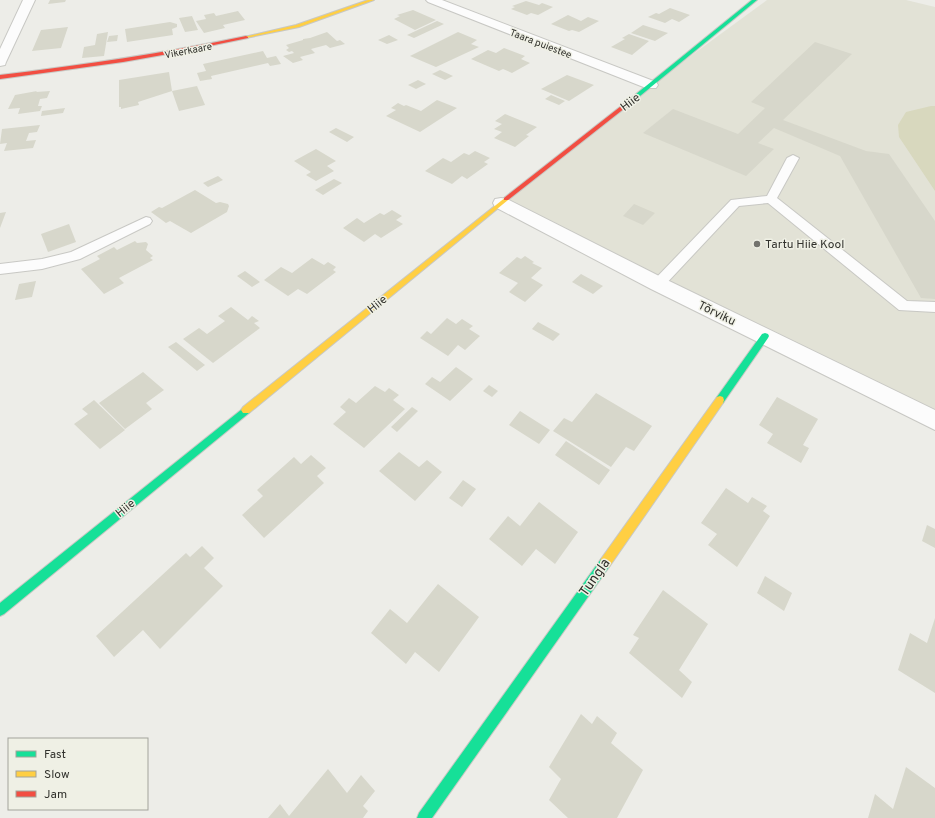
<svg xmlns="http://www.w3.org/2000/svg" width="935" height="818" font-family="Overpass,sans-serif">
<style>
.built{fill:#e2e2d6}
.green{fill:#d8d8be}
.building{fill:#d7d7cb}
.lines{fill:none;stroke-linecap:round;stroke-linejoin:round}
.lane-casing{stroke:#c8c8c4;stroke-width:2}
.street-casing{stroke:#c8c8c4;stroke-width:2}
.fast-casing{stroke:#c8c8c4;stroke-width:2}
.slow-casing{stroke:#c8c8c4;stroke-width:2}
.jam-casing{stroke:#c8c8c4;stroke-width:2}
.lane{fill:#fcfcfc;fill-rule:evenodd}
.street{fill:#fcfcfc;fill-rule:evenodd}
.fast{fill:#16e098;fill-rule:evenodd}
.slow{fill:#ffcf43;fill-rule:evenodd}
.jam{fill:#f24e42;fill-rule:evenodd}
.poi-dot{fill:#73736e;stroke:#eff0e5;stroke-width:1.5}
.labels{text-anchor:middle;stroke-width:3;stroke-linejoin:round;paint-order:stroke}
.far-street-label{font-size:10px;fill:#32322d;stroke:#eff0e5}
.street-label{font-size:12px;fill:#32322d;stroke:#eff0e5}
.poi-label{font-size:12px;fill:#32322d;stroke:#eff0e5;text-anchor:start}
.near-street-label{font-size:14px;fill:#32322d;stroke:#eff0e5}
</style>
<rect width="100%" height="100%" fill="#edede8"/>
<!-- built -->
<path class="built" d="M767,0H906L935,7V421L501,203L651,85Z"/>
<!-- green -->
<path class="green" d="M931,106H935V191L899,137L898,125L906,112Z"/>
<!-- building -->
<path class="building" d="M50,0H66L65,2L48,4Z
M526,1L539,5L542,3L553,7L538,15L531,13L527,15L511,9L515,7L512,6Z
M670,8L690,15L679,22L672,19L665,23L648,17L656,13L659,14Z
M413,10L436,20L415,30L394,19L400,16L397,15Z
M238,11L245,20L223,25L225,28L204,33L196,21L206,19L204,15L214,13L216,16Z
M568,15L581,21L588,17L599,21L579,32L572,30L569,31L551,24Z
M192,16L198,30L185,32L179,18Z
M437,21L444,24L414,38L407,35Z
M170,22L177,24V27L172,29L173,35L127,42L125,29Z
M643,25L668,33L655,41L631,33Z
M68,27L61,48L32,51L41,30Z
M108,32L104,56L82,58L84,47L95,45L97,34Z
M327,32L337,41L340,40L345,44L330,48L326,45L311,49L315,53L300,57L303,60L293,63L283,56L294,53L292,51L289,52L286,50L289,48L286,45L303,40V39L310,38Z
M458,32L477,40L471,44L479,47L436,67L410,56Z
M629,34L649,41L632,55L611,47L625,39L622,38Z
M118,35L117,41L107,42L109,36Z
M389,35L398,40L387,44L378,40Z
M815,42L852,54L783,120L866,151L889,154L935,221V299L921,298L840,156L774,128L758,143L774,149L746,176L643,133L673,109L738,134L765,108L751,102Z
M504,48L525,56L521,59L530,63L512,73L503,69L499,71L471,59L488,50L496,53Z
M263,51L267,58L276,56L281,64L270,66L268,63L211,76L212,79L200,81L197,73L206,71L203,64Z
M440,70L453,76L445,80L432,74Z
M169,72L172,91L138,102L139,105L121,109V107H119V80Z
M567,75L594,85L569,101L541,89Z
M418,80L426,84L416,89L408,85Z
M197,86L205,105L179,111L172,91Z
M37,91L36,92L50,91L47,98L40,99L38,106H42L40,111L18,114L20,108L8,109L15,95Z
M551,95L565,101L559,105L545,99Z
M437,100L457,108L420,132L386,116L396,110L391,108L398,103L404,106L406,105L421,111Z
M65,108L63,113L41,116L42,111Z
M505,114L537,127L526,135L529,136L515,147L494,138L502,132L494,129L502,124L495,121Z
M40,125L37,132L29,133L26,141L36,140L33,148L4,151L7,143L0,144L2,129Z
M336,128L354,137L347,142L329,132Z
M316,149L336,161L327,166L334,171L316,181L306,175L311,172L294,161Z
M475,151L490,158L484,162L488,164L467,179L462,176L452,184L425,171L443,158L451,162L464,153L469,155Z
M218,176L223,180L208,187L203,183Z
M334,179L342,183L323,195L315,190Z
M195,190L216,203L220,202L228,204L229,206L227,212L191,233L170,221L166,223L151,212L159,207L162,208Z
M634,204L655,213L643,225L623,216Z
M392,210L402,216L396,220L403,224L381,238L375,234L364,242L343,228L357,218L364,223L380,213L384,215Z
M6,212L0,228V213Z
M69,224L76,242L48,252L41,234Z
M135,241L137,243L146,242L148,244L146,250L153,256L150,258L153,260L119,278L124,283L104,294L81,269L100,259L97,256L114,247L117,250Z
M525,256L534,262L532,263L542,268L531,278L543,285L525,302L509,292L518,283L499,273L517,257L521,259Z
M312,258L324,265L328,262L336,267L333,270L336,272L307,294L298,289L288,296L264,280L281,267L292,273Z
M245,271L260,282L252,287L237,276Z
M581,274L603,286L593,294L572,282Z
M36,281L32,297L15,300L19,284Z
M231,307L248,320L252,316L259,321L254,323L260,328L213,363L183,339L199,328L207,334L225,321L218,316Z
M447,318L456,324L462,319L473,326L469,329L480,336L465,350L458,345L448,356L420,338L427,331L431,334Z
M538,322L560,334L553,341L532,329Z
M176,342L205,365L197,371L168,347Z
M456,367L473,379L450,401L425,384L432,377L440,382Z
M143,372L164,390L146,403L152,409L125,429L99,403Z
M489,385L498,391L492,397L483,391Z
M375,386L385,392L389,388L399,395L393,400L405,409L364,448L333,424L346,412L340,407L349,398L356,403Z
M596,393L652,426L634,451L626,447L611,467L553,431L564,418L572,422Z
M777,397L818,419L803,445L809,448L801,463L767,443L773,434L759,425Z
M94,400L125,430L100,449L74,424L88,414L82,409Z
M412,407L418,411L397,432L391,427Z
M520,411L550,430L539,444L509,425Z
M566,441L610,470L599,485L555,455Z
M399,452L419,467L427,460L442,472L415,501L379,471Z
M311,455L326,468L317,476L324,483L264,538L242,515L263,496L257,490L294,457L301,464Z
M463,480L476,489L462,507L449,498Z
M726,488L748,503L752,497L767,506L763,511L770,516L737,567L708,545L717,534L701,523Z
M539,502L578,532L555,564L536,549L522,566L489,539L508,516L520,526Z
M927,525L935,529V548L922,541Z
M202,546L214,558L204,568L223,586L160,649L143,630L114,657L96,636L186,553L190,557Z
M765,576L792,593L784,611L757,593Z
M438,584L479,617L439,672L415,652L406,664L371,633L390,609L407,623Z
M663,590L708,624L679,670L692,682L682,698L629,653L639,638L633,635Z
M935,618V693L898,670L910,633L927,643Z
M581,714L592,724L597,716L617,733L611,743L643,770L617,818H568L549,800L561,779L549,767Z
M906,767L935,788V818H868L875,794L893,809Z
M328,769L347,793L361,775L375,791L363,806L368,811L363,818H268L280,804L289,816Z"/>
<g class="lines">
<defs>
<path id="lane" d="M793,155L799,158L777,198L907,301L935,302V312L899,310L768,203L739,206L663,287L658,289L653,287L651,284L653,281L731,200L767,196L787,158Z
M146,217L150,218L152,221L150,224L80,259L42,269L0,274V264L42,259L71,252Z"/>
<path id="street" d="M23,0H35L6,62L5,65L0,66V49Z
M426,0H442L656,82L658,85L656,88H646L428,2Z
M501,198L507,199L665,279L935,410V430L651,289L495,207L493,203L495,199Z"/>
<path id="fast" d="M752,0H757L629,105H625V103Z
M765,333L768,334L769,336L768,338L723,403H717L716,400L717,397L762,334Z
M246,406L249,407L251,410L249,413L4,614L0,616V603Z
M605,558L609,559L610,563L609,567L432,818H417L419,813L601,559Z"/>
<path id="slow" d="M368,0H374L299,27L246,38L244,37L296,25Z
M506,197L509,199L508,200L249,413H243L241,410L243,407Z
M720,396L723,397L724,400L723,403L609,567L605,568L601,567L600,563L601,559L717,397Z"/>
<path id="jam" d="M246,36L248,37V38L185,51L123,62L0,79V75C83,65 165,53 246,36Z
M625,103L630,104L508,200H504V198Z"/>
</defs>
<!-- lane casing -->
<use href="#lane" class="lane-casing"/>
<!-- street casing -->
<use href="#street" class="street-casing"/>
<!-- fast casing -->
<use href="#fast" class="fast-casing"/>
<!-- slow casing -->
<use href="#slow" class="slow-casing"/>
<!-- jam casing -->
<use href="#jam" class="jam-casing"/>
<!-- lane -->
<use href="#lane" class="lane"/>
<!-- street -->
<use href="#street" class="street"/>
<!-- fast -->
<use href="#fast" class="fast"/>
<!-- slow -->
<use href="#slow" class="slow"/>
<!-- jam -->
<use href="#jam" class="jam"/>
</g>
<!-- markers -->
<circle class="poi-dot" cx="757" cy="244" r="4"/>
<g class="labels">
<!-- far-street labels -->
<g class="far-street-label">
<text transform="translate(541 43) rotate(21)" y="4">Taara puiestee</text>
<text transform="translate(188 50) rotate(-11)" y="4">Vikerkaare</text>
</g>
<!-- street labels -->
<g class="street-label">
<text transform="translate(630 102) rotate(-38)" y="4">Hiie</text>
<text transform="translate(377 304) rotate(-39)" y="4">Hiie</text>
<text transform="translate(717 313) rotate(26)" y="4">Tõrviku</text>
<text transform="translate(125 508) rotate(-39)" y="4">Hiie</text>
</g>
<!-- poi labels -->
<g class="poi-label">
<text x="765" y="248">Tartu Hiie Kool</text>
</g>
<!-- near-street labels -->
<g class="near-street-label">
<text transform="translate(594 577) rotate(-55)" y="5">Tungla</text>
</g>
</g>
<!-- legend -->
<rect x="8" y="738" width="140" height="72" fill="#eff0e5" stroke="#a3a49b"/>
<rect x="16" y="751" width="20" height="6" fill="#16e098" stroke="#a3a49b"/>
<text x="44" y="758" font-size="12" fill="#32322d">Fast</text>
<rect x="16" y="771" width="20" height="6" fill="#ffcf43" stroke="#a3a49b"/>
<text x="44" y="778" font-size="12" fill="#32322d">Slow</text>
<rect x="16" y="791" width="20" height="6" fill="#f24e42" stroke="#a3a49b"/>
<text x="44" y="798" font-size="12" fill="#32322d">Jam</text>
</svg>
